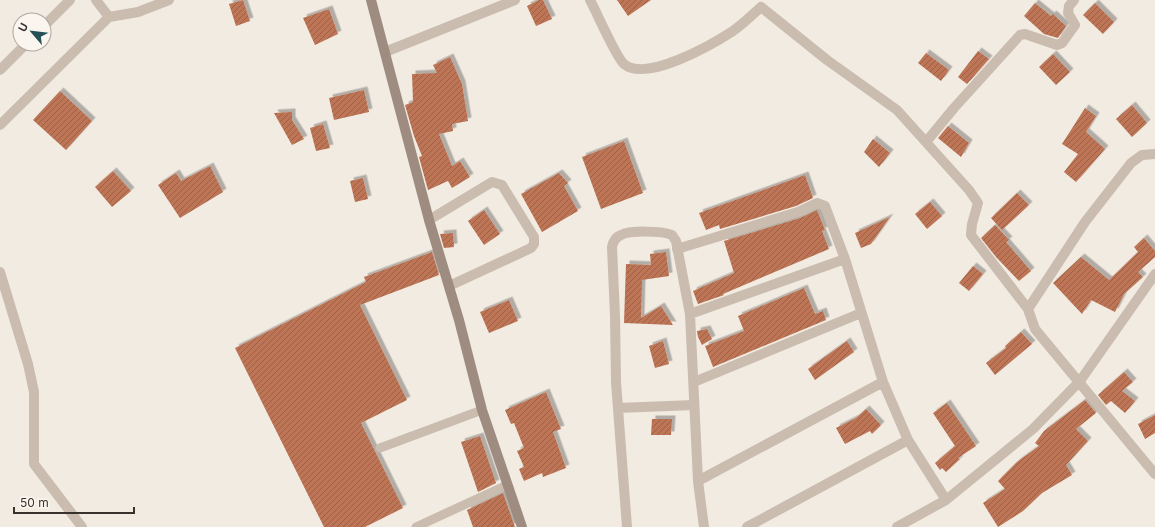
<svg xmlns="http://www.w3.org/2000/svg" width="1155" height="527" font-family="Inter,sans-serif">
<style>
.building{fill:url(#building-hatch);filter:url(#shadow)}
.lines{fill:none;stroke-linecap:round;stroke-linejoin:round}
.lane{stroke:#cabcae;stroke-width:9}
.street{stroke:#cabcae;stroke-width:10}
.secondary{stroke:#9d8c7f;stroke-width:10}
</style>
<defs>
<pattern id="building-hatch" width="6" height="6" patternUnits="userSpaceOnUse"><rect width="6" height="6" fill="#bd7555"/><path d="M-1 1l2-2M0 6l6-6M5 7l2-2" fill="none" stroke="#9b6147"/></pattern>
<filter id="shadow"><feDropShadow dx="3.5" dy="-3.5" stdDeviation="0" flood-color="#0004"/></filter>
</defs>
<rect width="100%" height="100%" fill="#f2ebe2"/>
<!-- building -->
<path class="building" d="M243,0L250,21L236,26L229,4Z
M539,0H543L552,19L536,26L527,6Z
M617,0H651L628,16Z
M1035,3L1051,16L1053,14L1066,26L1058,38L1044,34L1024,16Z
M1095,3L1114,22L1103,34L1083,15Z
M329,9L338,34L315,45L303,18Z
M978,51L989,59L967,84L958,77Z
M926,53L949,70L941,81L918,63Z
M1053,54L1070,72L1056,85L1039,67Z
M450,57L462,84L468,121L452,124L453,131L439,134L452,166L460,161L470,177L452,188L448,181L428,190L419,157L422,156L414,136L405,105L413,102L412,74L437,73L433,65Z
M364,90L369,112L334,120L329,98Z
M60,91L92,121L66,150L33,120Z
M1132,105L1147,123L1132,137L1116,119Z
M1085,108L1096,116L1086,132L1105,149L1076,182L1064,172L1078,154L1062,144Z
M292,112V120L304,139L292,145L274,113Z
M323,124L330,148L316,151L310,128Z
M948,126L969,143L961,157L938,138Z
M873,139L890,153L879,167L864,152Z
M624,141L643,193L601,209L582,157Z
M210,166L223,192L180,218L158,185L176,173L181,181Z
M113,171L131,191L112,207L95,187Z
M559,173L568,183L564,186L578,211L542,232L521,194Z
M805,175L813,198L796,206L720,229L719,225L706,230L699,213Z
M363,178L368,199L355,202L350,181Z
M1017,193L1029,205L1002,230L991,218Z
M930,202L942,216L927,229L915,214Z
M484,210L500,234L484,245L468,221Z
M817,210L825,230L822,231L829,249L723,294L724,295L698,304L693,291L734,273L724,241L800,218Z
M890,217L871,244L861,248L855,233Z
M995,225L1009,240L1006,242L1031,271L1019,281L996,257L981,238Z
M453,233L454,247L444,248L440,234Z
M1144,238L1155,251V257L1138,272L1143,277L1124,294L1115,312L1091,300L1082,314L1053,283L1081,257L1109,280L1138,252L1134,247Z
M432,252L439,275L360,305L407,400L361,423L403,508L365,527H324L235,348L366,282L364,277Z
M666,252L669,276L642,280L641,318L661,306L673,325L624,323L626,264L651,265L650,254Z
M973,266L983,274L969,291L959,283Z
M804,288L815,314L823,311L826,320L713,367L705,346L744,331L738,316Z
M509,300L518,321L489,333L480,312Z
M707,329L712,339L702,345L698,337L697,331Z
M1021,332L1032,344L995,375L986,363L1006,348L1005,346Z
M663,341L669,364L655,368L649,346Z
M847,341L854,352L815,380L808,369Z
M1124,372L1133,382L1122,391L1135,401L1125,413L1111,401L1106,405L1098,395Z
M546,392L561,429L553,432L566,468L543,477L542,473L524,481L519,469L524,467L517,451L524,448L514,423L511,424L505,410Z
M1085,400L1096,413L1076,429L1088,441L1066,465L1072,475L1042,493L1023,511L998,527L983,503L1005,489L998,481L1017,462L1039,446L1035,443L1044,431Z
M947,403L976,446L958,458L960,459L946,472L942,468L940,470L935,463L955,446L933,413Z
M866,409L881,425L872,434L870,431L845,444L836,428L856,418Z
M1155,415V433L1145,439L1138,424Z
M652,419H672L671,435H651Z
M480,436L496,483L478,492L461,442Z
M503,493L515,527H473L467,510Z"/>
<g class="lines">
<!-- lane -->
<path class="lane" d="M380,448L482,410
M416,527L507,485"/>
<!-- street -->
<path class="street" d="M96,0L109,17
M590,0C597,13 616,57 624,64C646,83 713,44 733,31C743,24 752,15 761,7L827,60L897,110L969,190L978,203L972,224L971,235L1028,309
M44,26L70,0
M385,52L515,0
M0,70L26,44
M0,125L109,17L138,12L169,0
M926,142L954,108L1020,35L1025,34L1057,45L1062,43L1075,25L1068,13L1069,6L1074,0
M1155,154L1142,155L1131,163L1085,222L1028,309L1035,329L1155,474
M429,220L492,182L502,185L534,237V244L531,248L449,286
M677,249L798,212L817,203L825,206L845,259L883,382L908,440L946,500
M0,272L28,364L34,392V464L82,527
M690,314L845,259
M694,382L861,313
M618,408L694,405
M698,481L883,382
M627,527L616,382L615,316L612,247C613,242 616,237 621,235C630,230 663,231 672,235L676,241L690,314L698,481L704,527
M747,527L908,440
M897,527L946,500L1033,429L1080,381L1155,274"/>
<!-- secondary -->
<path class="secondary" d="M371,0L429,220L459,320L482,410L522,527"/>
</g>
<!-- north arrow -->
<g transform="translate(32 32) rotate(298)"><circle r="19" fill="#faf5ee" stroke="#ada7a0"/>
<path d="M0-3L7 15L0 10L-7 15Z" fill="#245158"/>
<text y="-6" font-size="11" font-weight="bold" text-anchor="middle" fill="#39312c">U</text>
</g>
<!-- scale -->
<path d="M14 507v6h120v-6" fill="none" stroke="#39312c" stroke-width="2"/>
<text x="20" y="507" font-size="12" fill="#39312c" stroke="#faf5ee" stroke-width="3" paint-order="stroke">50 m</text>
</svg>
